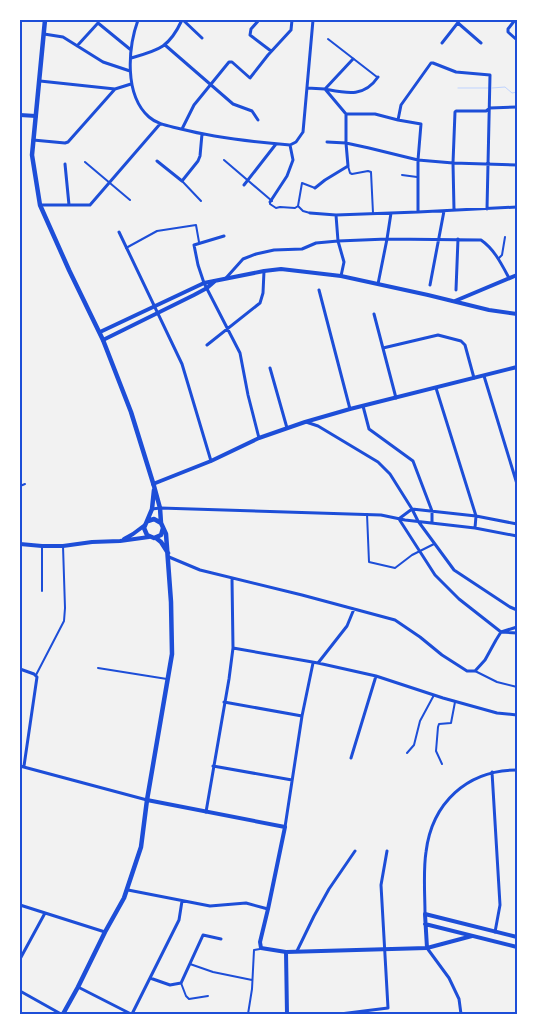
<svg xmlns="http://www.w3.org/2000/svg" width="537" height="1034" font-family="Karla,sans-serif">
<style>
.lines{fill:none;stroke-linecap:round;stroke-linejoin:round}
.stream{stroke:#bfd3fe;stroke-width:1}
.service{stroke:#1d4ed8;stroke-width:2}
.minor{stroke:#1d4ed8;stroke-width:3}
.tertiary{stroke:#1d4ed8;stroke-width:4}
.secondary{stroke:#1d4ed8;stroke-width:4.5}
.neatline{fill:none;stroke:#1d4ed8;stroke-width:2}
</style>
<rect width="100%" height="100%" fill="#f2f2f2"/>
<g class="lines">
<!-- stream -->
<path class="stream" d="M458,88H488
M492,88L505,87L512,93L517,92"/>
<!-- service -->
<path class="service" d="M328,39L377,77
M224,160L272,201
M85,162L130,200
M348,166L350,173L352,174L368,171L371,172L373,213
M402,175L417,177
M182,181L201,201
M270,202V204L276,208L280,207L295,208L298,206
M310,213L303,211L298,206L302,183L315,188
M126,248L157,231L196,225L199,242
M499,258L502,255L505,237
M20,486L25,484
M367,514L369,562L395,568L412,555L434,544
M42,546V591
M98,668L167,679
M475,671L497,682L517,687
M36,675L64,621L65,608L63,546
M407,753L414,745L420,721L434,695
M442,764L436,751L438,727L439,724L451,723L455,702
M190,964L213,972L252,980
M181,983L186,996L189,999L208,996
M248,1014L252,989L254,950L260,949"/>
<!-- minor -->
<path class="minor" d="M138,20C128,48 124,95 149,117C158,125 170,126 181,129C216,138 254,142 290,145L296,142L303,132L313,20
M183,20L202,38
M259,20L251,29L250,35L271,51
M515,20L508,29V32L517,40
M458,23L481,43
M44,34L63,37L103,62L130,71
M442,43L460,20
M165,45L233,104L252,111L258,120
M77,46L98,23L131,50
M131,58C159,50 169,48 182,20
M40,81L115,89
M307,88L325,89L346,114H375L398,120L421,124L418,160V212
M325,89C346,93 364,98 378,77
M325,89L353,59
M398,120L401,105L431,63H433L456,72L490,75L487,209
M182,129L194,105L229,62H232L250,78L268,55L291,30L292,20
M33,140L65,143L68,142L115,89L131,84
M327,142L346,143L369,148L418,160L453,163L517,165
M157,161L182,181L198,161L200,156L202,134
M65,164L69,205
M244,185L276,144
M315,188L325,180L348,166L346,143V114
M270,202L287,176L293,160L290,145
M40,205H90L160,124
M454,210L453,163L455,112L456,111H486L490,108L517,107
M310,213L336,215L418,212L517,207
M336,215L338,241L344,262L341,276
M119,232L182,364L211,461
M224,236L194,245L198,265L204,283L240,353L248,395L259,438
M226,278L243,259L256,254L274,250L302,249L316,243L338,241L387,239L481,240C494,249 501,263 509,278
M378,284L387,239L391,213
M430,285L444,211
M319,290L350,409
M456,290L458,239
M374,314L396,398
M207,345L260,303L263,293L264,271
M383,348L438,335L461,341L465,345L474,378
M270,368L287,428
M484,376L517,484
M436,388L476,516L475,528
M363,406L369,429L413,461L432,511V522
M306,422L318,426L378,462L390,474L412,509L418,521L454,570L510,607L517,610
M152,509L160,508L381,515L405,520L475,528L517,536
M400,518L412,509L476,516L517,524
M399,519L435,575L459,599L501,632L517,633
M169,557L200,570L302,595L395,620L420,637L442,655L467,671H475L485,660L496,640L501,632L517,627
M233,648L318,663L376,676L443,698L497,713L517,715
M318,663L347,626L354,609
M20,669L34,674L37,677L24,766
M224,702L302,716
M351,758L376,676
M20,766L147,800
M213,766L292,780
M492,772L500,905L495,932
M206,812L229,679L233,648L232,579
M285,827L302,716L313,663
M128,890L210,906L246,903L268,909
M20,905L105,932
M425,914C425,895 423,871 426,852C432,803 467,770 517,770
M427,948L449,978L459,999L461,1014
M297,951L314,916L329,889L355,851
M20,959L45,913
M150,978L170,985L181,983L203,935L221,939
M78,987L131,1014
M20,991L61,1014
M132,1014L179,920L182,901
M340,1014L388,1008L381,885L387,851"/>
<!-- tertiary -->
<path class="tertiary" d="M20,115L36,116
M455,301L517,275
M100,332L204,283L264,271L281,269L341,276L428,295L489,310L517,314
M103,340L194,295L207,288L215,281
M153,484L211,461L259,438L305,422L350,409L517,367
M124,539L133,534L145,525
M20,544L42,546H63L92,542L120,541L149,537
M147,800L285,827L268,909L260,942L261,948L286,952L427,948L472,936
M425,924L517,947
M427,948L425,914L517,937
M286,952L287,1014"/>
<!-- secondary -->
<path class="secondary" d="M45,20L32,155L40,205L69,270L103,340L131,412L154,486L160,508L161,523L166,534L171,602L172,654L147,800L141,847L124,898L105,932L78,987L63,1014
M154,490L152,509L144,528L147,535L154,538L161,535L163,528
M148,521L154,519L161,523
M156,538L161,542L168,553"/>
</g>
<!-- border -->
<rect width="537" height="1034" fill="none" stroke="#ffffff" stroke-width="42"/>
<rect x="21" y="21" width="495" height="992" class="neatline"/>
</svg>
